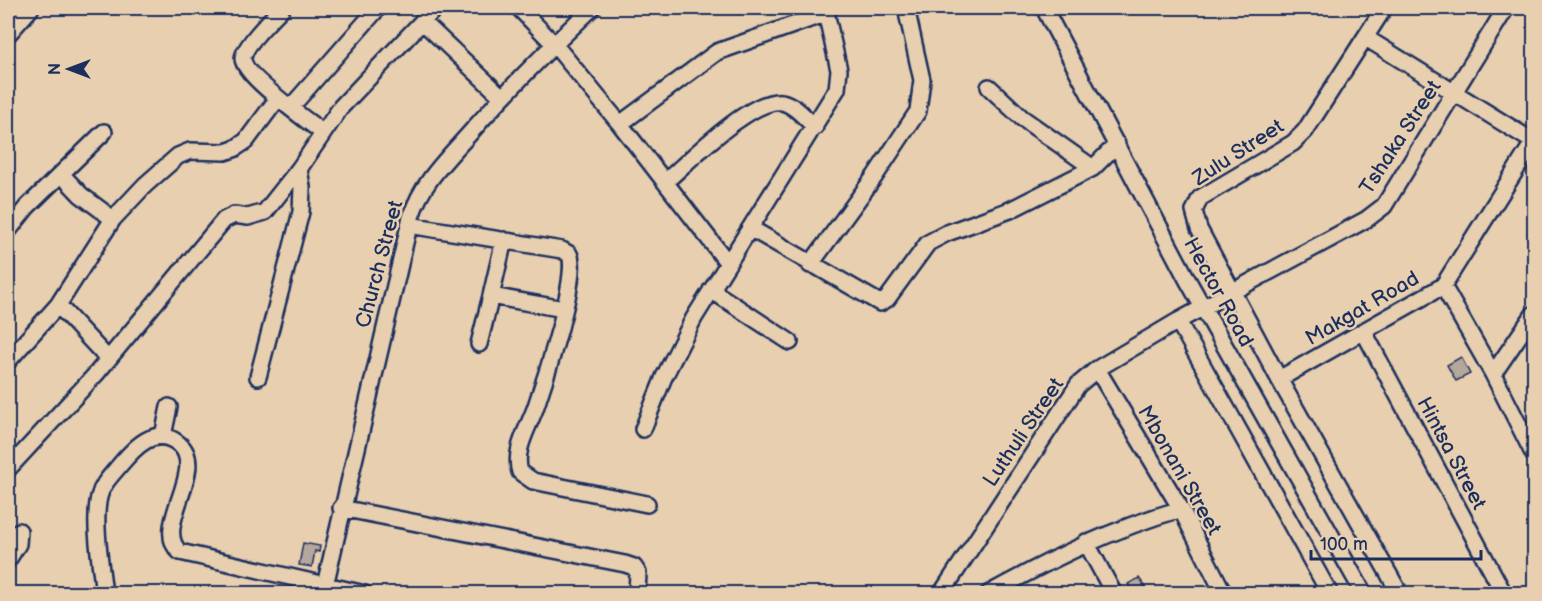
<svg xmlns="http://www.w3.org/2000/svg" width="1542" height="601" font-family="'Balsamiq Sans',sans-serif">
<style>
.building{fill:#b4a79b;stroke:#1b2f5e;stroke-width:1.5}
.lines{fill:none;stroke-linecap:round;stroke-linejoin:round}
.minor-casing{stroke:#1b2f5e;stroke-width:20}
.minor{stroke:#e7cfaf;stroke-width:15}
.labels{text-anchor:middle;stroke-width:5;stroke-linejoin:round;paint-order:stroke}
.street-label{font-size:21px;fill:#1b2f5e;stroke:#e7cfaf}
</style>
<rect width="100%" height="100%" fill="#e7cfaf"/>
<filter id="ink" filterUnits="userSpaceOnUse"><feTurbulence type="fractalNoise" baseFrequency=".0167" numOctaves="2"/><feDisplacementMap in="SourceGraphic" scale="12" xChannelSelector="R" yChannelSelector="G"/><feConvolveMatrix kernelMatrix="1 2 1 2 8 2 1 2 1" color-interpolation-filters="sRGB"/></filter>
<g filter="url(#ink)">
<!-- building -->
<path class="building" d="M1461,357L1470,374L1456,381L1447,365Z
M303,543L320,546L319,552L315,551L312,567L299,565Z
M1139,578L1146,588L1143,590L1144,594H1134L1128,584Z"/>
<g class="lines">
<defs>
<path id="minor" d="M282,8C273,17 244,46 243,58C242,75 308,121 323,133
M519,8L554,44L620,124L727,262
M1044,8L1187,279L1364,594
M1384,8L1305,131L1293,143L1200,198L1194,211L1199,229L1279,379L1400,594
M423,22L502,97
M8,34L31,8
M1366,38L1534,142
M989,87L1022,118L1093,168
M291,107L378,8
M620,124L717,52L827,13
M62,175L81,195L113,219
M665,182C688,162 752,97 782,102C795,105 805,118 815,127
M409,225L562,250L569,254C581,271 544,383 536,406C529,427 513,450 520,472L533,481L647,504
M750,228L880,303L887,299L928,243L947,233L1010,210L1093,168L1117,144
M8,231L27,207L104,132
M504,240L491,296L564,309
M810,265L875,176L918,111L922,80L906,8
M1443,286L1493,374L1534,455
M711,290L790,342
M58,305L108,359
M1178,321L1330,594
M1364,332L1504,594
M479,344L491,296
M8,361L58,305L113,219L145,185L178,156L190,151L225,152L234,149L246,141L278,98
M1097,369L1181,509L1224,594
M1493,374L1534,314
M258,377L301,212L302,187L299,169
M1279,379L1443,286L1534,141
M643,429L664,377L694,318L837,89L839,70L825,8
M163,436L169,407
M8,469L96,374L224,220L234,215L248,217L265,212L299,169L341,107L435,8
M341,508L625,564L634,567L638,573L637,594
M1086,542L1114,594
M8,560L18,544L19,531
M104,594C101,566 93,523 99,497C102,484 111,476 119,466C134,448 155,424 179,444C209,469 151,528 180,552L365,594
M323,594L411,217C422,182 447,159 471,132C509,88 550,48 592,8
M941,594L1078,385L1097,369L1178,321L1367,219L1384,206L1506,8
M988,594C1052,559 1111,529 1181,509"/>
</defs>
<!-- minor casing -->
<use href="#minor" class="minor-casing"/>
<!-- minor -->
<use href="#minor" class="minor"/>
</g>
</g>
<g class="labels">
<!-- street labels -->
<g class="street-label">
<text transform="translate(1400 137) rotate(-57)" y="7">Tshaka Street</text>
<text transform="translate(1238 152) rotate(-33)" y="7">Zulu Street</text>
<text transform="translate(379 264) rotate(-75)" y="7">Church Street</text>
<text transform="translate(1219 292) rotate(61)" y="7">Hector Road</text>
<text transform="translate(1362 308) rotate(-30)" y="7">Makgat Road</text>
<text transform="translate(1023 432) rotate(-56)" y="7">Luthuli Street</text>
<text transform="translate(1452 453) rotate(62)" y="7">Hintsa Street</text>
<text transform="translate(1180 470) rotate(60)" y="7">Mbonani Street</text>
</g>
</g>
<!-- margin -->
<rect width="1542" height="601" fill="none" stroke="#e7cfaf" stroke-width="30"/>
<rect x="15" y="15" width="1512" height="571" fill="none" stroke="#1b2f5e" stroke-width="2" filter="url(#ink)"/>
<!-- north arrow -->
<g transform="translate(69 69) rotate(270)" stroke="#e7cfaf" stroke-width="4.5" paint-order="stroke">
<path d="M0-4.5L10 22L0 15L-10 22Z" fill="#1b2f5e"/>
<text y="-9" font-size="16" font-weight="bold" text-anchor="middle" fill="#1b2f5e">N</text>
</g>
<!-- scale -->
<path d="M1311 550v9h170v-9" fill="none" stroke="#1b2f5e" stroke-width="3"/>
<text x="1320" y="550" font-size="18" fill="#1b2f5e" stroke="#e7cfaf" stroke-width="4.5" paint-order="stroke">100 m</text>
</svg>
